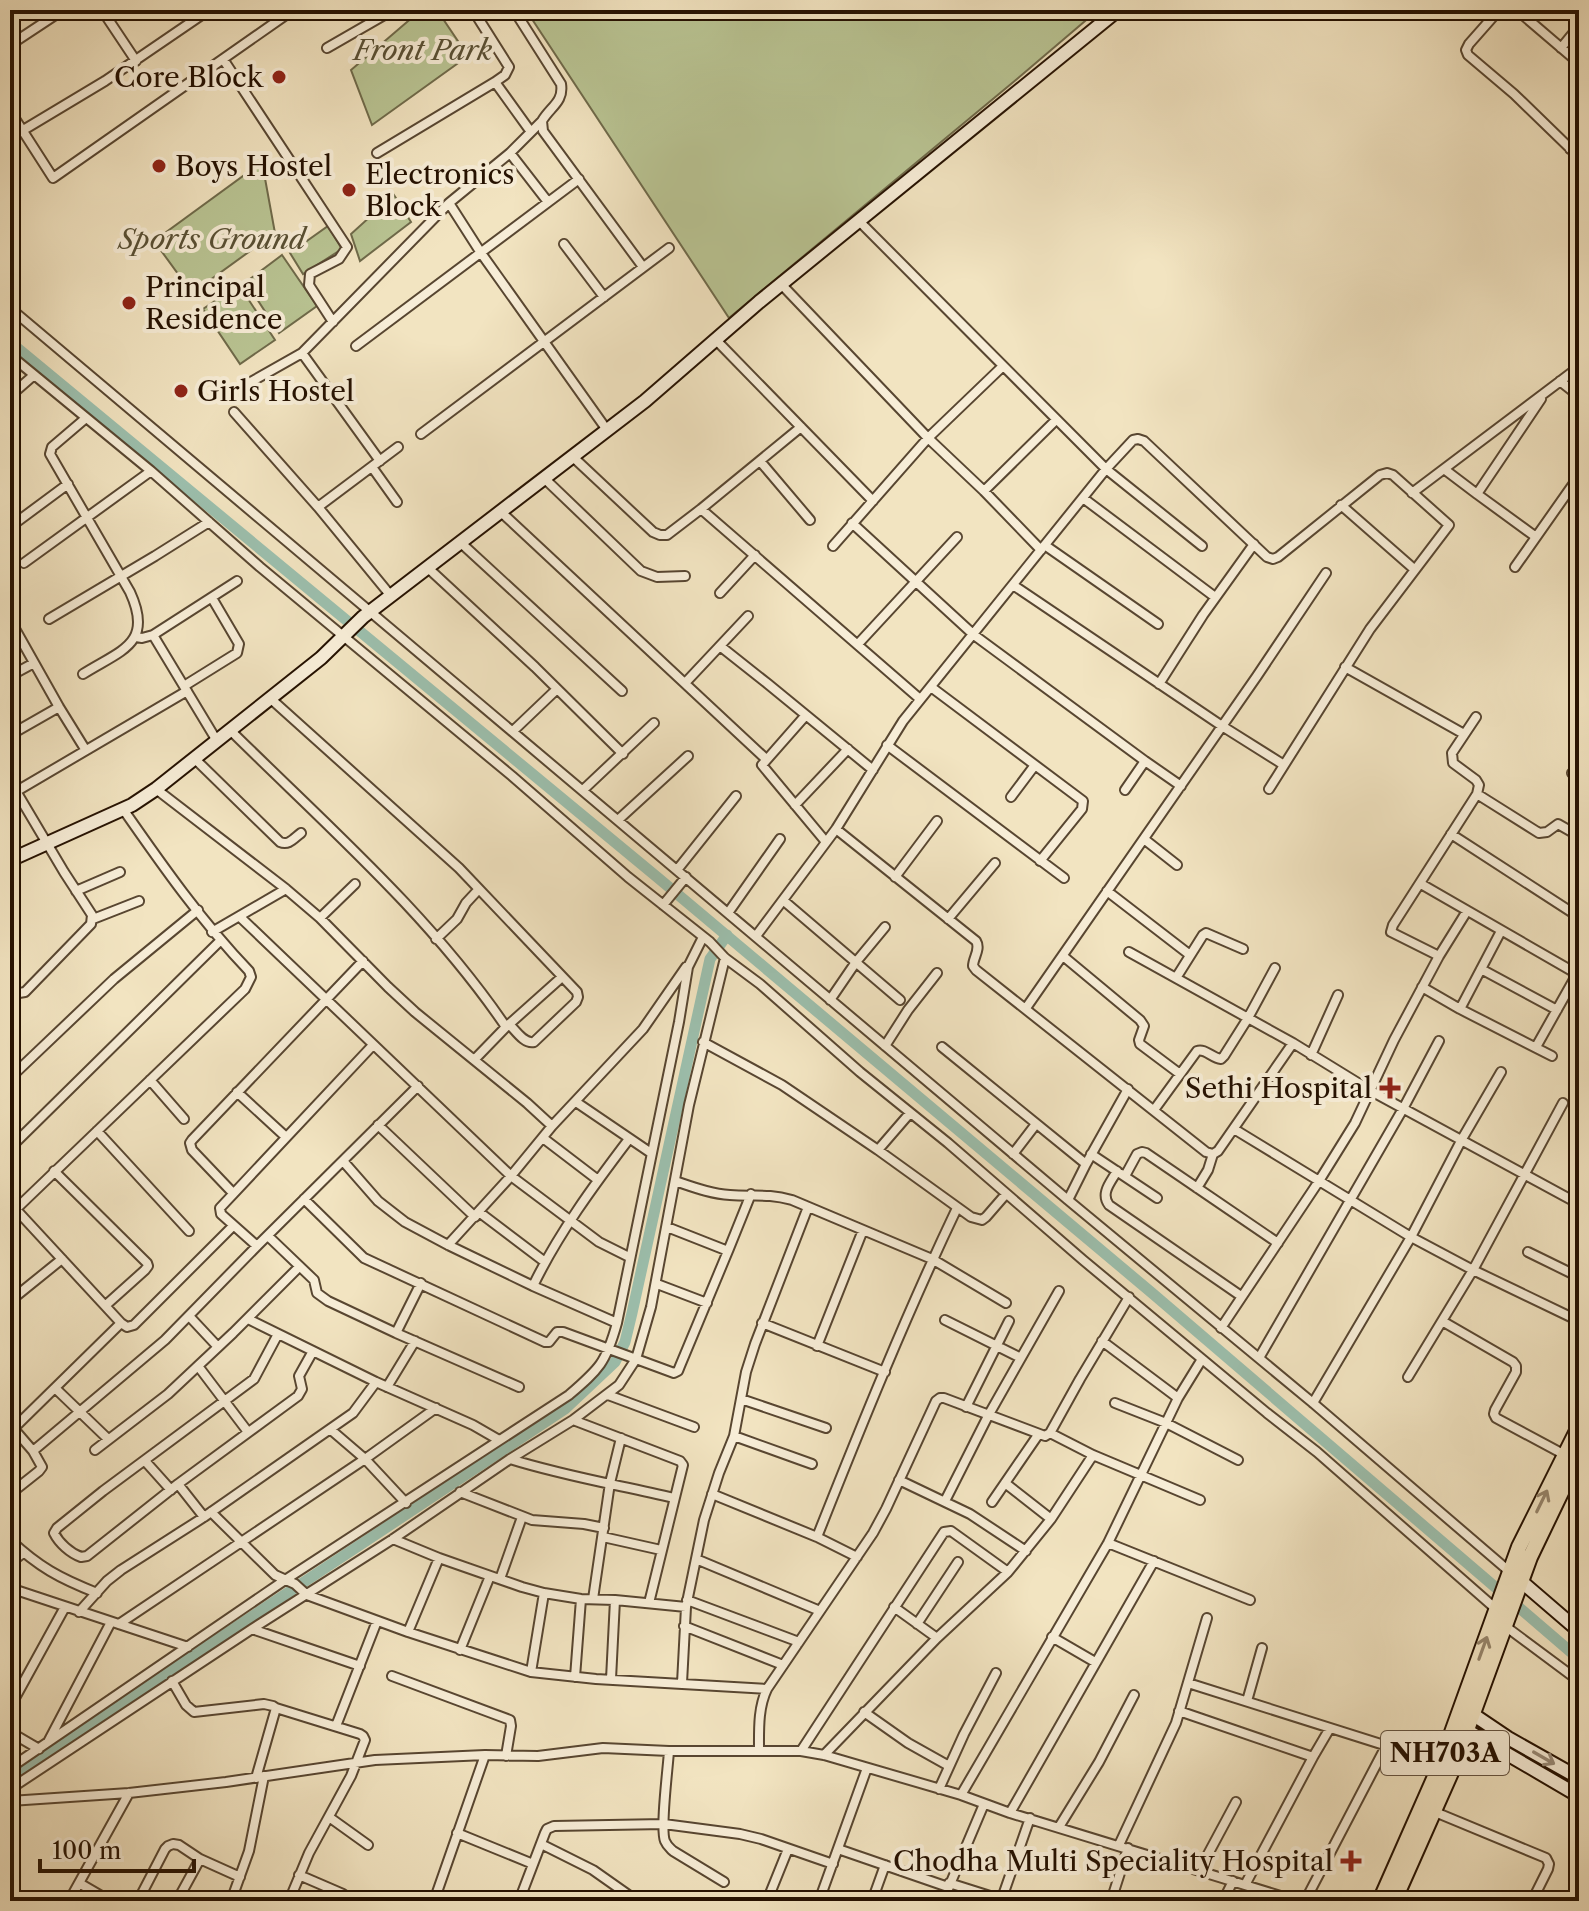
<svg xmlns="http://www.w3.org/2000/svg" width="1589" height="1911" font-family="'Libre Caslon Text',serif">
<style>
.green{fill:#b9c493;stroke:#6f6a4a;stroke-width:2}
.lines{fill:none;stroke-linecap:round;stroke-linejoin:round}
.canal{stroke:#9cbfad;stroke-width:11}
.street-casing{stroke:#584631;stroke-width:12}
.secondary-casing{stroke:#251101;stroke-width:16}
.highway-casing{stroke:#251101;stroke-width:18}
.street{stroke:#f7edd7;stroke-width:8}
.secondary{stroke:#f7edd7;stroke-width:12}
.highway{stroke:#f2e4c1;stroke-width:14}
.oneway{stroke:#96856b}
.oneway2{stroke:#988a77}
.poi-dot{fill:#8f2418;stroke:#f7edd7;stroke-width:3}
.labels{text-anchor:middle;stroke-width:8;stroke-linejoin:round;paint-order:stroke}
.shield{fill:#f7edd7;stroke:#645341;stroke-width:2}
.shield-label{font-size:26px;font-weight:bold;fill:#251101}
.park-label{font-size:28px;font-style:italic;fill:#595034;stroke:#f7edd7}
.poi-label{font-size:28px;fill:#251101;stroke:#f7edd7;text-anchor:start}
</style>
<rect width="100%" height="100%" fill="#f2e4c1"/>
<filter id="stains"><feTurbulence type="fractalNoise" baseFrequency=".0025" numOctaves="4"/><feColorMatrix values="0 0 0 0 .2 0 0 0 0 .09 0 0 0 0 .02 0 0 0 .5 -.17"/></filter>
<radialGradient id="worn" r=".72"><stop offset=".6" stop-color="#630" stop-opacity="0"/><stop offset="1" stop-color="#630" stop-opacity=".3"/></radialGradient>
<!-- green -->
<path class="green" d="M421,10H437L468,56L372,125L351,70Z
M526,10H1098L1017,79L729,318Z
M262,162L275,233L192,293L154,241Z
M394,195L411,222L360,261L351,234Z
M328,226L342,249L303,274L290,253Z
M282,255L317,306L279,333L246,282Z
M239,285L275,340L240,364L203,309Z"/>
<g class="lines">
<!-- canal -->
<path class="canal" d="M10,342L657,877L1152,1293L1579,1659
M10,1777L565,1409L615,1362L625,1342L632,1313L710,959L727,935"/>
<defs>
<path id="street" d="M102,10L136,61
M473,10L509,67L505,75L495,82
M514,10L561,84C564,102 550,107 542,121L543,131L643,267
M1499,10L1469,44L1466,50L1468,55L1514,94L1579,157
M1517,10L1579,63
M10,45L63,10
M327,48L393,10
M1561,48L1579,26
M223,59L347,247L339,259L310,274L309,285L333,322
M10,111L53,178L293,10
M10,138L105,81L209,10
M1570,149L1579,138
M377,153L495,82L531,132
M510,153L548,202
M10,182V181
M449,203L481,253L607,430
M859,221L1106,469L1202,546
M564,244L604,297
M781,284L928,438L984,491L1041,550
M10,308L1068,1200L1313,1403L1510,1572
M716,340L873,501
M356,346L579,179
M302,353L380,461
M10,355L151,471L260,567L512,776L628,877L710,942L725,958L760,984L860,1072L948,1143L1083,1260L1267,1413L1317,1452L1496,1609
M1560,381L1579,396
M249,383L302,353L449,203L510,153L542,121
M10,396L34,375
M234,412L318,507L391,596
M421,434L669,248
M573,457L653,532L660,535H667L701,509L801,427
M760,461L810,520
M372,467L397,502
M1444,469L1477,494
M545,479L641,571L657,577L685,576
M984,491L1056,420
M1412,493L1579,367
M1083,498L1215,597
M1341,505L1414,569
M318,507L398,447
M701,509L920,699
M501,512L766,759
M852,523L974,635L1145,761L1181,786
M10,527L68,484
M1536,537L1477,494L1541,399
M461,543L622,691
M833,546L928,438L1003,366
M1046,546L1158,624
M24,563L151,471
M1515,567L1579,476
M428,568L535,667L623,754
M1013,585L1222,726L1284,765
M720,593L755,555
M49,619L155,556L209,522
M10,620L59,707L85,749
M153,635L217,741
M136,637L142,638L153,635L237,581
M858,644L957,537
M720,646L768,684L873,770
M1345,667L1464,734
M83,674C121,650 154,644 130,592L50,454L52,447L86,418
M10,676L34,663
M686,682L748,616
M1159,684L1203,615L1254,544
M184,686L237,653L239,644L212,598
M931,687L1083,801L1082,809L1040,861
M271,699L459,868L577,992L578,997L576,1002L534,1042C524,1044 516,1031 509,1024
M806,715L762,765L826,842
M230,730C326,825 430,915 506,1027
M513,731L557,689
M10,735L59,707
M887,745L1064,878
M195,759L280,842C289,846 294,838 301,833
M1572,773L1579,767
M10,781L64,872L92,915L91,924L25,992L13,994
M156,789L286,889L320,918L388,987L415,1012L527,1103L552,1126
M583,790L654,723
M1125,790L1145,761
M1477,794L1539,833L1547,832L1558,824L1579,836
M10,795L187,691
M1011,797L1035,765
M795,805L848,749
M618,820L688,756
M836,829L976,941C981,949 973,958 973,966L976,970L1206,1152L1213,1154L1218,1151L1293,1043
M1451,834L1579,917
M1144,839L1177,865
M677,870L736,796
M895,877L937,821
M1421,884L1579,975
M76,891L120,872
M1107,891L1190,955
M784,901L900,1000
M663,905L686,877
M728,913L780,839
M240,917L511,1176L599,1242L629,1257
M320,918L355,884
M93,919L139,901
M948,919L995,863
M212,932L286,889
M756,936L836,829L903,721L1106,469L1133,440L1138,439L1144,441L1267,557L1273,559L1278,557L1380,475L1387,473L1393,475L1449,525L1370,629L1269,789
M436,939L457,919L466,903L479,889
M1129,952L1293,1043L1371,1091L1579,1204
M1063,956L1140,1020L1144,1026L1139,1040L1140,1044L1180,1074
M1439,956L1391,932L1393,925L1477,794L1479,785L1476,780L1453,763L1452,753L1476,717
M1481,969L1557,1010
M1176,978L1203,935L1206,933L1243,949
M10,986C14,991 14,995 10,1000
M1422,987L1460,1009L1552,1056
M830,1000L856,962L885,927
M1026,1008L1257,676L1326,573
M1460,1009L1501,931
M703,1042L782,1085L878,1150L971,1217L982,1220L986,1217L1006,1194
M885,1046L908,1010L937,973
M942,1047L1086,1164
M1536,1047L1577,974
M1311,1055L1338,995
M474,1060L506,1027L562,977
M10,1078L114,979L198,910
M150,1080L184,1119
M237,1092L286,1137
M576,1102L651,1153
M1154,1110L1197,1051C1205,1048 1212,1058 1221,1059L1224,1056L1248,1018L1275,968
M378,1125L475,1217
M1234,1129L1411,1237L1473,1270L1579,1321
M97,1131L189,1231
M543,1138L598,1180
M10,1148L220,941
M878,1150L910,1113
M1013,1154L1036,1124
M1091,1154L1157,1198
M343,1161L378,1201L405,1222L448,1245L533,1286L617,1323
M54,1171L147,1263L148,1266L145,1270L106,1305
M1117,1171C1111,1182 1100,1193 1109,1205L1241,1296
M1125,1176L1137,1154L1142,1152L1146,1153L1278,1243
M675,1181C693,1187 711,1194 730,1195C754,1197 766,1193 792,1200L932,1259L1006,1303
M1197,1188L1208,1170L1213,1154
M233,1193L192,1150L190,1143L192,1140L363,961
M304,1199L364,1258L545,1342H549L557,1332H563L674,1373L678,1371L680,1366L728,1251
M1068,1200L1086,1164L1128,1089
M10,1203L121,1323L127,1327L134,1325L233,1226
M16,1209L245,989L251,977L249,971C202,922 162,865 123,809
M479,1212L545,1262
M667,1227L728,1251L751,1194
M268,1236L314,1280L317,1293L328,1301L396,1333L519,1387
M448,1245L511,1176L552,1126L643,1029L686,967
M257,1246L221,1214L220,1208L373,1045
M1528,1252L1579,1277
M657,1284L707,1303
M533,1286C558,1234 594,1185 629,1139
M10,1301L62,1259
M189,1316L218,1347
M248,1319L376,1382L473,1425L499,1440
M945,1320L1021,1358
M1442,1321L1513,1362L1516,1366V1372L1495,1410L1494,1414L1496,1418L1565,1455
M762,1323L885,1372
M1221,1328L1319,1181L1355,1123L1394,1040L1439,956L1467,911
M396,1333L421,1283
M278,1334L254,1379L103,1491L57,1528L54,1533C59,1543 70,1553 81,1557L87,1556L178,1484L298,1396L302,1389L299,1376L313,1351
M1102,1341L1178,1398
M817,1346L863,1230
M1259,1358L1404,1107L1439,1041
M198,1366L248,1432
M1408,1377L1473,1270L1563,1103
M387,1387L415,1341
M55,1388L108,1439
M608,1395L694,1427
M741,1399L826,1428
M1115,1403L1166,1423L1238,1460
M1313,1403L1411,1237L1462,1139L1501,1072
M966,1407L1009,1321
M573,1420L680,1461L683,1465L649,1603
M330,1429L365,1459L406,1503
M10,1432L121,1323
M1050,1433L1093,1455L1200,1500
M734,1436L812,1464
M95,1450L168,1394L233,1333L299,1267
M33,1451L165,1340L257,1246L418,1086
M510,1459C564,1476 619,1485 674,1498
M145,1461L171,1490
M899,1480L970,1514L1026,1551
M1005,1483L1051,1519
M178,1484L204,1517
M460,1492L532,1520L584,1524L604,1528
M10,1494L39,1471L42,1467L33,1451L14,1429
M712,1494L817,1537L857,1557
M945,1501L988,1416L1059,1291
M992,1502L1038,1435
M211,1512L275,1575L295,1584L307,1595L408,1632L531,1672L596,1679L767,1689
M603,1537L661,1550
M817,1537C861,1426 906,1315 957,1208
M393,1539L439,1558L522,1587L544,1593L581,1599L615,1600L686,1607
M10,1540C39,1567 59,1578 97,1593
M1108,1543L1250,1600
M696,1559L820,1611
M10,1563L23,1553
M500,1579L522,1517
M10,1588L188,1647
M593,1599L610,1483L621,1438
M687,1600L799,1642
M894,1607L937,1638
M79,1612L107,1581L121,1570L204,1517L353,1413L376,1382
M119,1624L365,1459L436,1408
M917,1624L958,1562
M684,1626L783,1665
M1505,1626L1579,1681
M252,1629L360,1666
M408,1632L439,1558
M1052,1637L1095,1662
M460,1650L490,1576
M531,1672L544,1593
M392,1676L510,1720L511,1726L506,1756
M575,1677L581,1599
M611,1679L615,1600
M172,1681L186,1705L194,1712L264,1704L273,1706L276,1708L256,1778
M682,1683L686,1607L704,1520L719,1473L734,1436L746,1372L755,1344L808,1207
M1188,1683L1441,1763
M1247,1701L1262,1648
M10,1707L65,1607
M276,1708L360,1734L363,1736L365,1740L351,1776L309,1853L289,1901
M1179,1711L1313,1757
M864,1712L908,1743L949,1766
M336,1726L377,1621
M10,1732L39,1749
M48,1742L111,1622
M669,1751C668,1768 660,1829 665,1841C667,1846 670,1848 673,1851L724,1882
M759,1751C759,1729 758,1708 767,1689L873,1533L886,1509L936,1401L940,1398H944L1045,1436L1050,1433L1080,1379L1129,1297
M801,1751L944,1532L951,1531L1008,1572
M824,1755L937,1638L1008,1572L1051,1519L1093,1455
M10,1768L285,1580L569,1395C599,1369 606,1363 617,1323L679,1022L688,967L703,937
M10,1789L252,1629L393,1539L510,1459L573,1420L619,1385L636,1359L651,1307L689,1105L725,958
M939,1789L964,1734L996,1673
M961,1795L1108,1543L1178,1398L1202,1359
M10,1801L129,1793L226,1782L375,1760L485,1755L538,1756L603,1748L669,1751H801L824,1755L961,1795L1010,1813L1297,1901
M1435,1812L1546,1858L1549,1864L1548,1869L1532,1901
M1010,1813L1154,1561
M329,1817L368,1845
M1059,1827L1099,1762L1134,1695
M457,1833L533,1864
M541,1844L593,1870L637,1901
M1119,1845L1176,1723L1207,1618
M838,1849L948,1887
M1199,1871L1236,1802
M299,1875L343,1894
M79,1883L110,1901
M949,1883L1006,1901
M1245,1885L1313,1757L1330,1728
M69,1901L129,1793
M138,1901L165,1849L168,1846L173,1844L179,1845L200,1859L240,1877
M177,1901L200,1859
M231,1901L249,1851L264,1776
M434,1901L485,1755
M519,1901L545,1833L547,1829L554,1826L664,1824L740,1834L761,1839L833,1864
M767,1901L788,1849
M819,1901L867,1768
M872,1901L885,1865
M943,1901L984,1804
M1001,1901L1030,1818
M1111,1901L1128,1848
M1223,1901L1233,1881
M1305,1901L1386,1746"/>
<path id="secondary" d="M10,860L132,805L156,789L321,658L363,617L645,401L759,302L1118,10
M1515,1576L1579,1631
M1465,1709L1508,1738L1579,1778
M1461,1727L1579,1796"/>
<path id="highway" d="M1380,1901L1441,1763L1519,1547L1579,1427
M1394,1901L1453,1768L1530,1557L1579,1455"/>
</defs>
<!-- street casing -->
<use href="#street" class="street-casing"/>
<!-- secondary casing -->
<use href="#secondary" class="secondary-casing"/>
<!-- highway casing -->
<use href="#highway" class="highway-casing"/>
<!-- street -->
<use href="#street" class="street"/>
<!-- secondary -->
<use href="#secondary" class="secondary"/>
<!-- highway -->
<use href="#highway" class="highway"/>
</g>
<!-- one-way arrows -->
<defs><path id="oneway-shaft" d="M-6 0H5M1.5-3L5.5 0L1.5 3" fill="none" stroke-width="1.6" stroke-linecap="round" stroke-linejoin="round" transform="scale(2)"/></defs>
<g class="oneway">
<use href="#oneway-shaft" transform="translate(1542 1501) rotate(-64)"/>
<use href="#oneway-shaft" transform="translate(1483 1648) rotate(-70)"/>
</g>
<use class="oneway2" href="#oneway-shaft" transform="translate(1544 1758) rotate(30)"/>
<!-- markers -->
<g class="poi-dot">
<circle cx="279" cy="77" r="8"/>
<circle cx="159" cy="166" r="8"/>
<circle cx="349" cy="190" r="8"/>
<circle cx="129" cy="303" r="8"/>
<circle cx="181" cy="391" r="8"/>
<path d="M1386 1076h8v8h8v8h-8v8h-8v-8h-8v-8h8z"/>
<path d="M1347 1849h8v8h8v8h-8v8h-8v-8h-8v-8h8z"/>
</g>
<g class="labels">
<!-- shield labels -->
<rect class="shield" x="1381" y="1731" width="128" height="44" rx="6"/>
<g class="shield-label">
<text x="1445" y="1762">NH703A</text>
</g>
<!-- park labels -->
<g class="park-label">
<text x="423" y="60">Front Park</text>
<text x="212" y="249">Sports Ground</text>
</g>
<!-- poi labels -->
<g class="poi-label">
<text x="263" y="87" text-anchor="end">Core Block</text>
<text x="175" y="176">Boys Hostel</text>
<text x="365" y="184">Electronics<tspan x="365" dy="32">Block</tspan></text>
<text x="145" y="297">Principal<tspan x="145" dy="32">Residence</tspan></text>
<text x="197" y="401">Girls Hostel</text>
<text x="1372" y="1098" text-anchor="end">Sethi Hospital</text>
<text x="1333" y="1871" text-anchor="end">Chodha Multi Speciality Hospital</text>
</g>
</g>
<!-- margin -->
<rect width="1589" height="1911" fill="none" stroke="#f2e4c1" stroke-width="40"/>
<rect x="12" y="12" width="1565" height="1887" fill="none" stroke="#251101" stroke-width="4"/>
<rect x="20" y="20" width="1549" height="1871" fill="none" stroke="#251101" stroke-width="2"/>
<!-- scale -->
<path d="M40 1859v12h154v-12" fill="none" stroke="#251101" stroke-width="4"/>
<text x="52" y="1859" font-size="24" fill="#251101" stroke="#f7edd7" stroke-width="6" paint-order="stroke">100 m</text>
<rect width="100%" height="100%" filter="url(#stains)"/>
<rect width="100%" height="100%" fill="url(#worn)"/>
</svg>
